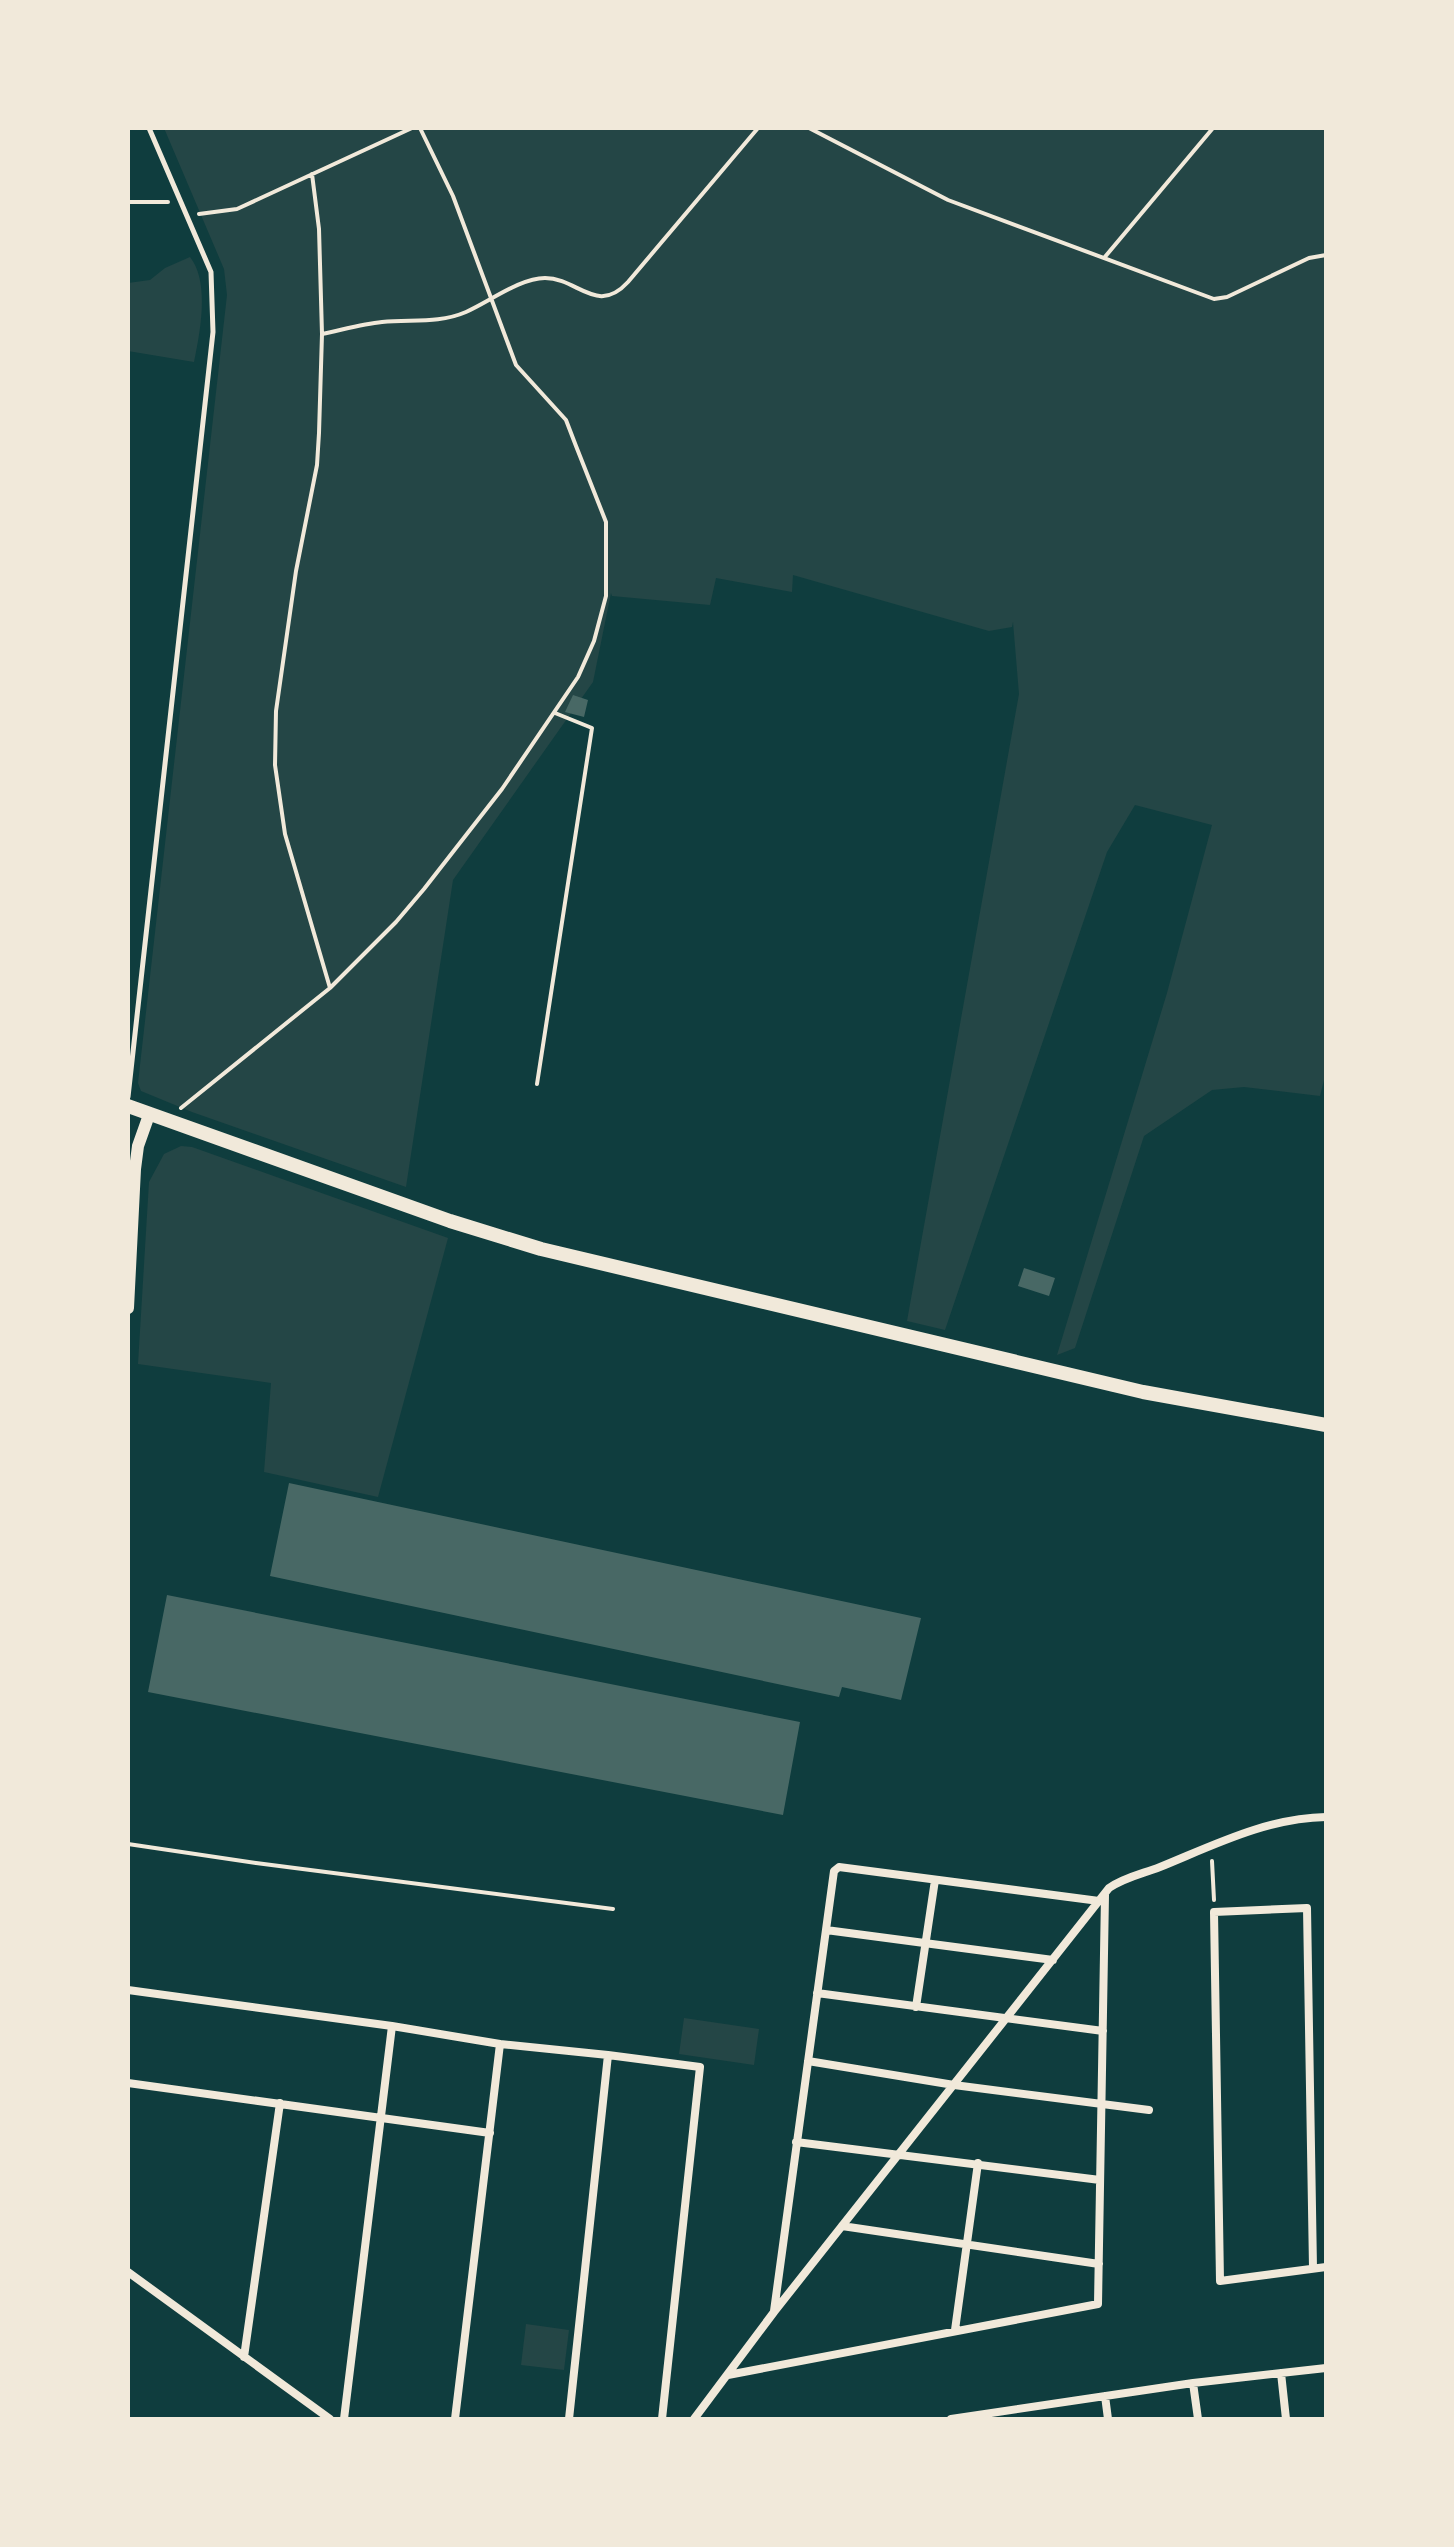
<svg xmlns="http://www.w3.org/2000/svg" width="1454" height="2547" font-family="'Nunito Sans',sans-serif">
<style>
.green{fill:#244646}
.building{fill:#486865}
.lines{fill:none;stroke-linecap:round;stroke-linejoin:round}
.path{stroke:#f1e9da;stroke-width:4}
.service{stroke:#f1e9da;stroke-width:5}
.minor{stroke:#f1e9da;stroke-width:8}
.tertiary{stroke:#f1e9da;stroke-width:12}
.secondary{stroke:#f1e9da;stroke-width:14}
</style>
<rect width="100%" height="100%" fill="#0f3d3e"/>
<!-- green -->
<path class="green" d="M164,128H1326V1072L1320,1096L1244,1087L1212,1090L1144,1136L1075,1348L1057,1355L1167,993L1212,825L1135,805L1107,852L945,1330L907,1321L1019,694L1013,622L1012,627L989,631L793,575L792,592L716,578L710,605L612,596L611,593L593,682L453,880L406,1187L192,1112L141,1091L138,1083L227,295L224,269Z
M190,257C210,282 200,332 194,362L128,351V283L150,280L165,268Z
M181,1146L192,1147L448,1238L378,1497L264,1472L271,1383L138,1364L149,1182L164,1154Z
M684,2018L759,2029L754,2065L679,2054Z
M526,2324L569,2330L564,2370L521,2365Z"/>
<!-- building -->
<path class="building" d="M573,695L588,700L584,717L565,712Z
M1024,1268L1055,1278L1049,1296L1018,1286Z
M289,1483L921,1618L901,1700L842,1687L839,1697L270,1576Z
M167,1595L800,1722L783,1815L148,1692Z"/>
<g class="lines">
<!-- path -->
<path class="path" d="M809,128L948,200L1214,299L1227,297L1309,258L1326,255
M312,174L319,229L322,334L319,433L317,465L296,571L276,711L275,765L285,834L330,988
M128,202H168
M199,214L237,209L412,128
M1104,258L1213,128
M322,334C342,330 362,324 382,322C412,319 438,324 466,312C489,302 520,278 545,278C578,278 597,316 628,282L758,128
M537,1084L592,728L555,713
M181,1108L330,988L396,922L424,889L502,789L578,677L594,641L606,596V522L576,446L566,420L516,365L453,196L420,128
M128,1844L256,1863L613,1909
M1212,1861L1214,1900"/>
<!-- service -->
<path class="service" d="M128,1097L213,332L211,272L149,128"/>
<!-- minor -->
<path class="minor" d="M826,1930L1053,1960
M128,1990L392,2026L500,2044
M817,1993L1103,2031
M916,2007L935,1880
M808,2061L954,2085L1149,2110
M128,2083L490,2133
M796,2142L1100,2180
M842,2226L1099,2264
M1313,2268L1307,1908L1214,1912L1220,2281L1326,2267
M128,2272L330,2419
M774,2311L834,1871L839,1867L1099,1901
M955,2330L978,2163
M244,2357L280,2103
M1281,2373L1286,2419
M728,2375L1098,2304L1105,1895
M1193,2383L1198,2419
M1105,2396L1108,2419
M344,2419L392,2026
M455,2419L500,2044L608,2055L700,2067L662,2419
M569,2419L608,2055
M694,2419L774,2312L1109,1888C1125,1877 1142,1874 1160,1867C1214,1845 1267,1818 1326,1817
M951,2419L1193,2383L1326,2368"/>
<!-- tertiary -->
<path class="tertiary" d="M128,1308L135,1169L138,1146L149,1115"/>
<!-- secondary -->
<path class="secondary" d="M128,1106L450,1221L541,1249L1143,1392L1326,1425"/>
</g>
<!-- border -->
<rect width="1454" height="2547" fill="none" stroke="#f1e9da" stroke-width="260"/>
</svg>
